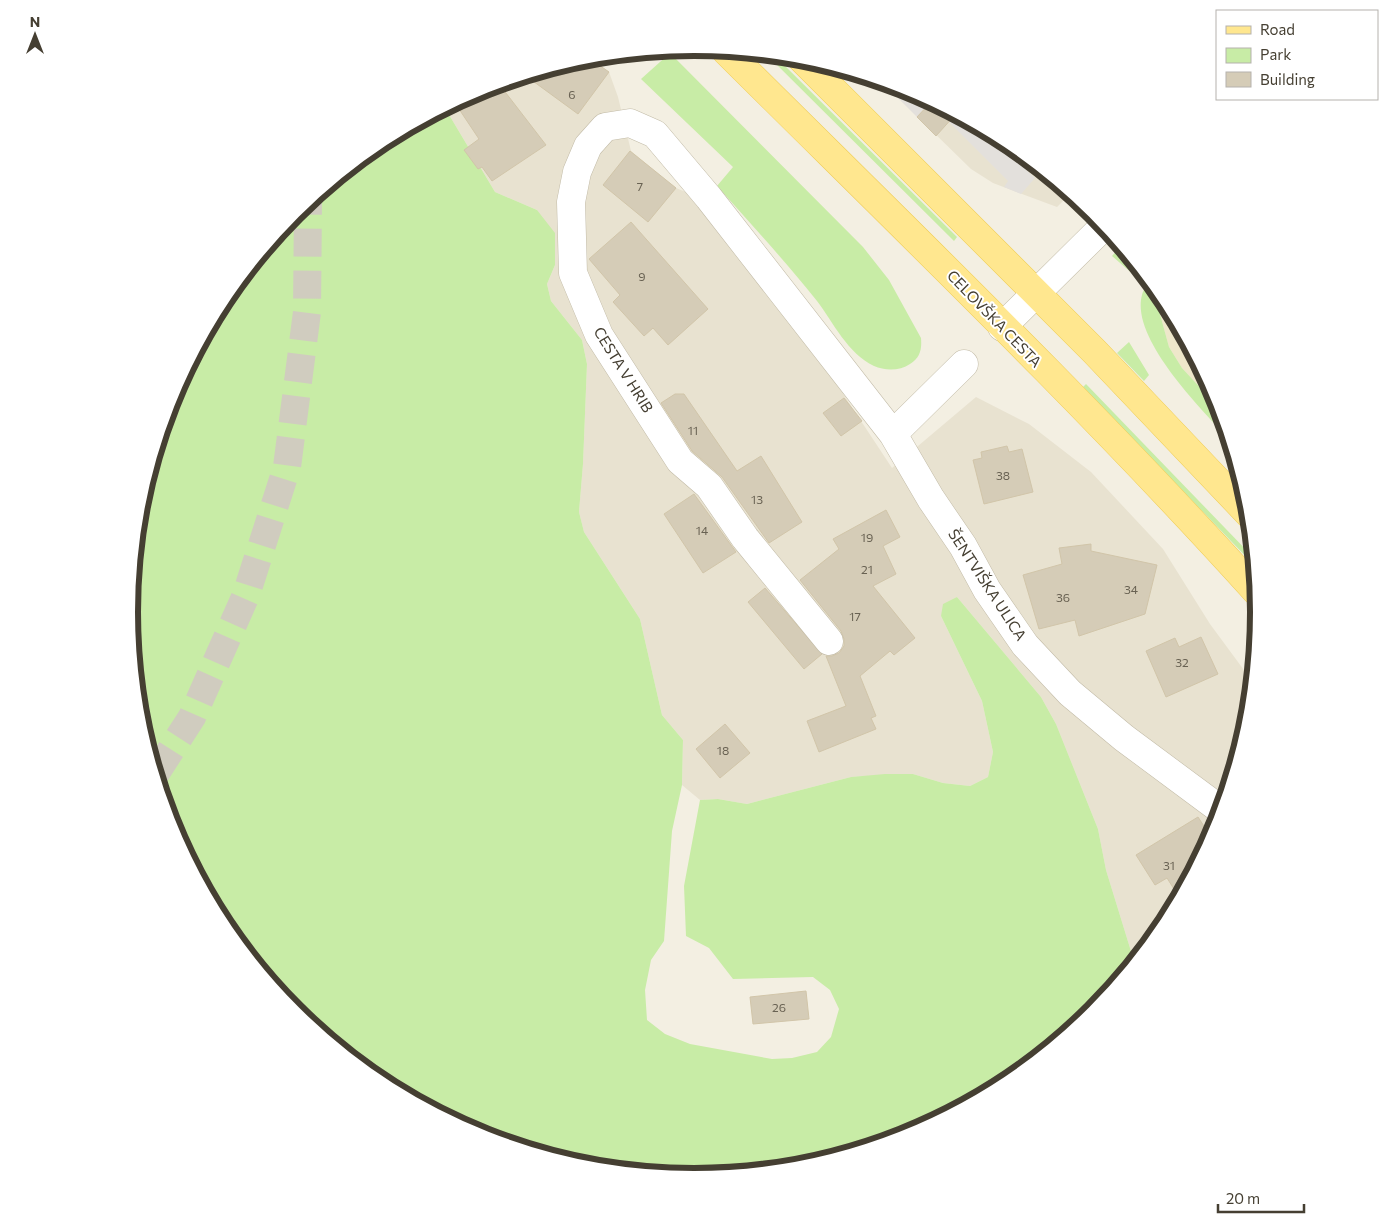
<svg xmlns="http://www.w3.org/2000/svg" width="1388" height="1224" font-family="Commissioner,sans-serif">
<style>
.residential{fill:#e8e2d0}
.education{fill:#eee7ca}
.green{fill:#c8eca6}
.parking{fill:#e3e0dc}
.building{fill:#d5ccb7;stroke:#d1c5a9}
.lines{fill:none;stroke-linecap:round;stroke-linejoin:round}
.highway-tunnel{stroke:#d0ccbf;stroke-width:28;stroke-dasharray:28 14;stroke-linecap:butt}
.minor-casing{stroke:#c2bba7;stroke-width:29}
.major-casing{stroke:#efcc54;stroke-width:29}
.minor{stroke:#fff;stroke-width:28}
.major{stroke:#ffe78f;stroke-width:28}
.labels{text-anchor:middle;stroke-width:4;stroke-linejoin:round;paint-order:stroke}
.number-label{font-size:12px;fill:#696253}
.street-label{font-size:15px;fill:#453f32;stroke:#fff}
.rim{fill:none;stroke:#453f32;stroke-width:6}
</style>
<rect width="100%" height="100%" fill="#f3efe2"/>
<!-- residential -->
<path class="residential" d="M584,58H589L609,72L618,97L631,151L676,188L688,193L832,377L892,468L976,397L1029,424L1091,472L1163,549L1210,624L1252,681L1248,722L1215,828L1163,926L1134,961L1106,870L1098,829L1056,724L1041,697L957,597L941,616L982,701L993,752L988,777L970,786L943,783L913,774L851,777L747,804L718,799L700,800L682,785L683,740L662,715L640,619L584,532L579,512L583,464L587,364L582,340L551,301L547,284L555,265L537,210L495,192L448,113L447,107L478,90Z
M882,82L910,91L1008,143L1070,194L1057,207L993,183L971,169Z"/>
<!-- education -->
<path class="education" d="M1152,285L1164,299L1216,396L1220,409L1182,368L1169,347Z"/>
<!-- green -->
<path class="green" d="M670,53L863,247L889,280L921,338C922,350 920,358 910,364C900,371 885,371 874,366C848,354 833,322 817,301C785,261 751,224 717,186L733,167L641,79Z
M767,55L775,56L957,237L954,241Z
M447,107L448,113L495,192L537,210L555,233V265L547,284L551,301L582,340L587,364L583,464L579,512L584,532L640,619L662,715L683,740L682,785L672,831L664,941L651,960L645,990L647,1020L665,1034L690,1044L772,1059L792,1058L817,1052L831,1037L839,1009L830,990L813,977L733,979L709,948L686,936L684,886L700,800L718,799L747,804L851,777L885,774H913L943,783L970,786L988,777L993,752L982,701L941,616L943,604L957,597L1041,697L1056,724L1098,829L1106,870L1134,961L1093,1011L1007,1082L910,1134L804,1166L694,1176L584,1166L478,1133L380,1081L295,1011L224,925L172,828L140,722L130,612L140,502L173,396L225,298L295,213L381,142Z
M1121,246L1139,268L1134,275L1112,256Z
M1149,281L1152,285L1169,347L1182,368L1220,409L1228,438C1201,409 1130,338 1142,295C1143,290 1147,285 1149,281Z
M1129,342L1149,375L1144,381L1117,353Z
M1086,384L1253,557L1254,565L1083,387Z"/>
<!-- parking -->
<path class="parking" d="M882,82L908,90L925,108L917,117Z
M955,115L981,128L1035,178L1021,194L1004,187L1008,181L949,122Z"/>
<!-- building -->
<path class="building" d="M584,58H589L609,72L578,114L526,76Z
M499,84L546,145L492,181L482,167L478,169L464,150L479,139L455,103L478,90Z
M931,102L955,115L936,136L917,117Z
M630,151L676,188L648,222L603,185Z
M631,222L708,309L668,345L653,328L644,336L613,302L620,295L589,259Z
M675,394H684L737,471L761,456L802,522L769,543L722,477L692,451L661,403Z
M844,398L862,421L841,436L823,413Z
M1007,446L1009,452L1022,449L1033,492L984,504L973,460L982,458L981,452Z
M694,494L736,552L703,573L664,514Z
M886,510L900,537L883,546L896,574L873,586L915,638L894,655L890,651L860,676L876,716L871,718L876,729L819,752L807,721L846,706L826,656H832L839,653L844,646V639L841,631L800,580L839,549L833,539Z
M1091,544V551L1157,565L1145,614L1079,636L1075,620L1039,629L1023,575L1062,564L1059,548Z
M765,588L822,654L804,669L748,602Z
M1201,637L1218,674L1166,697L1146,651L1175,638L1179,647Z
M725,724L750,753L720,778L696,749Z
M1198,817L1211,837L1179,897L1167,878L1155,885L1136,855Z
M806,991L809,1019L753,1024L750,997Z"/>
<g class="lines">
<!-- highway-tunnel -->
<path class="highway-tunnel" d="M156,773L192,717L246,595L287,467L307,312L308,202"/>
<defs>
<path id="minor" d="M1002,327L1104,226
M893,434L964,364
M829,641L745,538L709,486L680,461L599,335L573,273L571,202L577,172L588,146L605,127L630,123L655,134L709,198L893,434L931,499L963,546L987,590L1025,645L1070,693L1124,738L1221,810"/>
<path id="major" d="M726,51C905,229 1087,404 1256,591
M801,58L1094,351L1249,514"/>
</defs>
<!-- minor casing -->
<use href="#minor" class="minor-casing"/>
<!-- major casing -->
<use href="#major" class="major-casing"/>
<!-- minor -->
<use href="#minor" class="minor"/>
<!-- major -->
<use href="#major" class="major"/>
</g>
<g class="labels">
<!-- number labels -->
<g class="number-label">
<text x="572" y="99">6</text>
<text x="640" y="191">7</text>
<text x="642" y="281">9</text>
<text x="693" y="435">11</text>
<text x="1003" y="480">38</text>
<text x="757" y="504">13</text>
<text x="702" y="535">14</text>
<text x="867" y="542">19</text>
<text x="867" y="574">21</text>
<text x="1131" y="594">34</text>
<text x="1063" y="602">36</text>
<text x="855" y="621">17</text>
<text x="1182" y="667">32</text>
<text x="723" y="755">18</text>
<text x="1169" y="870">31</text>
<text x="779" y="1012">26</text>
</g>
<!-- street labels -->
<g class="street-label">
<text transform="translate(994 319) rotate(46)" y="5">CELOVŠKA CESTA</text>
<text transform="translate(623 370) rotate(58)" y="5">CESTA V HRIB</text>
<text transform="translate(987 585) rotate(57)" y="5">ŠENTVIŠKA ULICA</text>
</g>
</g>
<!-- crop -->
<path d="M0 0H1388V1224H0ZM138 612a556 556 0 1 1 1112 0a556 556 0 1 1-1112 0Z" fill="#fff" fill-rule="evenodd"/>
<path class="rim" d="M138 612a556 556 0 1 1 1112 0a556 556 0 1 1-1112 0Z"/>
<!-- legend -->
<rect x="1216" y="10" width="162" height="90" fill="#ffffff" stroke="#b5b2ad"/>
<rect x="1226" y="26" width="25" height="8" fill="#ffe78f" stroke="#b5b2ad"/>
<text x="1260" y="35" font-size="15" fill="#453f32">Road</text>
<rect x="1226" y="48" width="25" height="15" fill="#c8eca6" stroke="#b5b2ad"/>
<text x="1260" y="60" font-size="15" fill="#453f32">Park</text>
<rect x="1226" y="72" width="25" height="15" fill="#d5ccb7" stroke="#b5b2ad"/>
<text x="1260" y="85" font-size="15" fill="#453f32">Building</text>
<!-- north arrow -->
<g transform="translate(35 35)" stroke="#ffffff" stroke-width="4" paint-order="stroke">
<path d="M0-4L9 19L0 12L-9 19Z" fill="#453f32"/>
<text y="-8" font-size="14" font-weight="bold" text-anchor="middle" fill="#453f32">N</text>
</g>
<!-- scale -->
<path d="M1218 1204v8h86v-8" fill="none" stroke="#453f32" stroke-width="2.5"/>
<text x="1226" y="1204" font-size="15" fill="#453f32" stroke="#ffffff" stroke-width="4" paint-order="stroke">20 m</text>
</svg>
